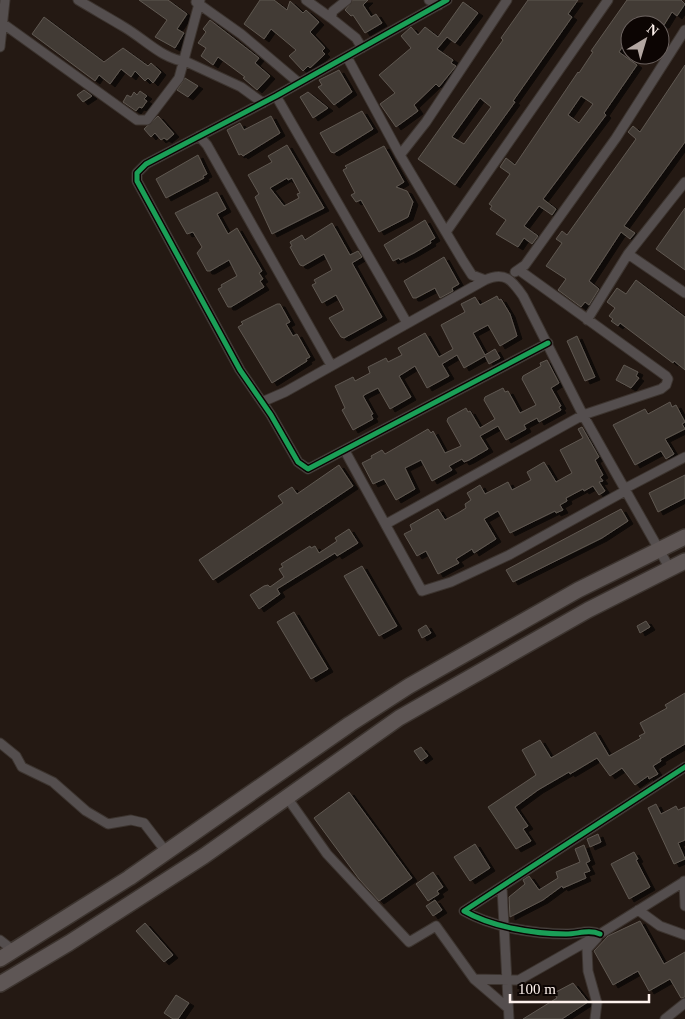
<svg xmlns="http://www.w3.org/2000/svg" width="685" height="1019" font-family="Georgia,serif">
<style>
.building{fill:#433b35;stroke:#5f5851;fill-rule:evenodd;filter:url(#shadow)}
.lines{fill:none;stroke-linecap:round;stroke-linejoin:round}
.minor-casing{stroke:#3c342f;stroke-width:11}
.trunk-casing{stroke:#3c342f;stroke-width:18}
.minor{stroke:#544e4e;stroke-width:9}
.trunk{stroke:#5e5655;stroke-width:15}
.cycleway-casing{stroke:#0c0503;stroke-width:8}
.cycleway{stroke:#1a9f57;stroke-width:5}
</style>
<defs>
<filter id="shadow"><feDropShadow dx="5" dy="3" stdDeviation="0" flood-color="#0009"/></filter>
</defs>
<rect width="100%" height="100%" fill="#241913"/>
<!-- building -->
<path class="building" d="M139,0H168L187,14L177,29L184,33L175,48L155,37L167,20Z
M260,0H274L287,10L290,1L303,13L306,10L319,22L310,32L325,48L322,51L325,54L310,68L308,66L303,71L289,56L296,50L271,29L264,39L244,24Z
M353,0H368L363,5L371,17L376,14L382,23L365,33L353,15L351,16L345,10Z
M528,0H578L568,14L572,17L513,101L515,102L455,185L418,159L503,40L501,38ZM480,98L491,107L464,144L452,137Z
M627,0H681L685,4L677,16L672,12L664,25H630V35L619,52L637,65L604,113L606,115L543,199L556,209L552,215L539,206L524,226L538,236L532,244L524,238L518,247L496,234L506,220L490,209L492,206L489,204L510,174L500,167L506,158L515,165L578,72L579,73L593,52L591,51ZM581,96L593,104L579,123L568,115Z
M463,2L478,13L455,43L447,37L437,49L453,60L451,63L456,66L439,87L436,84L414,105L418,111L396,127L380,104L395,93L379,75L411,48L401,36L411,27L418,35L425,27L438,37Z
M44,17L104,62L123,48L148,66L151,63L161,72L153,83L148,78L145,81L135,71L131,77L121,69L110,84L99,75L95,81L32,34Z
M210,20L259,58L255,63L270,76L257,90L243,78L245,77L218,57L213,65L201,56L206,48L198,43L206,32L203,29Z
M685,65V142L624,226L635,233L630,239L621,232L589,281L599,289L589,305L585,302L581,307L558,290L566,279L546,266L562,243L556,239L562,231L567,235L636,139L628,132L633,126L640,132Z
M339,70L352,92L334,105L318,87L322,85L319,80Z
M185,78L198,86L188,97L177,90Z
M84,90L92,96L83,102L77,95Z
M140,91L147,96L144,99L147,101L142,108L139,107L136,111L123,102L127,95L131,97L134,92L137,95Z
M308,92L328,108L313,118L300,97Z
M362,111L373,129L334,153L331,152L320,133Z
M158,116L174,134L167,140L164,138L161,140L155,133L151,137L144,129Z
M271,116L280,133L243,156L241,154L239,155L227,130L240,123L244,130Z
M287,145L324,208L272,234L255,197L259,194L248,175L272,162L268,156ZM287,178L288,180L292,178L300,193L297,194L299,198L284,206L270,188Z
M384,146L404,182L396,187L407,191L413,202L408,217L379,232L361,200L356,202L351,195L355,193L343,170L347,168L345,166Z
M198,155L207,174L203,176L204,178L166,198L156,179Z
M217,192L226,209L217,214L228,234L237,228L262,271L259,273L263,279L260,281L264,287L231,307H228L218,289L222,287L221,285L237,276L229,260L210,271H207L197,253L202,247L193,232L187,234L175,213Z
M685,208V270L656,249Z
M425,220L435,238L430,241L431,243L414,253L400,260L399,258L393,261L384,245Z
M332,223L350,255L358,251L362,257L352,263L382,317L344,338L341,337L329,318L344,310L336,295L322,303L312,285L316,283L314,280L332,270L324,254L303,266L300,265L290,247L292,246L290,242L302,235L305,240Z
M444,257L459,284L452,288L453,291L440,298L435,288L416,298H413L404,281Z
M636,280L685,317V370L674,361L673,363L620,323L618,326L611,321L613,319L609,316L615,308L607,302L617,288L626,294Z
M497,296L499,300L501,299L510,314L517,336L500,346L488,325L473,333L485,355L495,349L500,358L489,364L485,356L464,368L457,355L442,364L449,376L427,388L415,366L399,376L411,397L390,409L378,388L366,394L363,396L373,414L371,415L373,419L353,430L342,410L345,408L335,386L353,377L355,381L370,373L368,367L386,358L388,362L402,355L398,348L425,333L439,357L453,349L441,325L465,312L461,304L475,297L480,305Z
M277,304H280L290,322L286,324L293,336L297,334L310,357L306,359L307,361L272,383L238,327L243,324L241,322Z
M577,336L595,377L585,381L567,341Z
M547,360L559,383L551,388L561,406L559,407L561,410L539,422L537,418L524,425L526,429L506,440L498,426L480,436L488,449L469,460L464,462L462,459L449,466L452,470L432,481L421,460L405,468L415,489L396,500L384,479L373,484L362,463L372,458L371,456L382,450L385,454L428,429L431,433L433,431L445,453L461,446L447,421L448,418L466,408L468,412L470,411L480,428L495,419L484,400L485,397L503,388L505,392L508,391L520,413L536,405L522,379L523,376L541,366L540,363Z
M624,365L638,372L636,376L639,378L631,388L616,380Z
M670,402L672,407L676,405L685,422L682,424L685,429L665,439L674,454L666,459L661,451L635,465L613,425L645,409L648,414Z
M582,427L599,457L595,460L603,475L600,477L603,481L599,482L605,491L599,495L593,486L584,491L583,489L566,498L567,501L560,505L563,510L556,513L555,511L510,533L498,511L484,519L496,539L474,553L472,549L456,559L459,563L438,574L426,551L417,556L404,534L412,530L410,525L438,509L445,520L458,513L466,508L465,504L471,500L467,493L480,485L485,494L508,482L512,490L531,480L527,472L544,462L556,482L572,473L560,450L583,438L578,429Z
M339,465L353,486L213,580L199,560L283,503L278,496L292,487L297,494Z
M685,475V498L658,512L649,493Z
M621,509L628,521L602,538L513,582L506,570Z
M349,529L358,543L337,556L335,553L277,589L280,594L259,609L250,595L264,586L268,585L270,587L284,577L279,569L283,567L281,564L310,546L311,548L315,546L319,553L337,541L335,538Z
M362,566L397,626L379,636L344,576Z
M294,612L328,669L311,679L277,622Z
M646,621L650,627L640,633L637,626Z
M426,625L431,633L422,638L418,630Z
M685,693V744L660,759L661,761L653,766L658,774L649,779L648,776L635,785L622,768L610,776L597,758L570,774L569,772L538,790L515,807L528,826L523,829L531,841L516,849L488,807L536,775L522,750L540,740L551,758L595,732L609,756L641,738L639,736L645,733L640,723L667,708L665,705Z
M421,747L428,756L421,761L414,751Z
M349,792L412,878L379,901L359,879L314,818Z
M656,804L661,814L676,806L678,810L685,807V840L678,843L685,859L674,864L648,808Z
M598,834L601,842L590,847L587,839Z
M475,844L490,868L470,881L454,857Z
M584,845L590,861L586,863L590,871L584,873L586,878L563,888L562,886L543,900L510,917L509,897L525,884L523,880L529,876L539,890L558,878L556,872L580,862L575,849Z
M634,852L638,859L636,860L650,887L629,899L611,864Z
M433,872L443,887L437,891L439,894L428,901L416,884Z
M435,900L442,910L433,916L426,906Z
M640,921L664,964L685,952V997L681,998L670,979L649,991L638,971L613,985L594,951L608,936Z
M145,923L173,955L164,962L136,931Z
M573,983L588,1002L562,1019H523L557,998L554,993Z
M176,995L189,1003L178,1019H173L164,1013Z"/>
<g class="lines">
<defs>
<path id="minor" d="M78,0C93,9 109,18 124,27C146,40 162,59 187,62L241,87L263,103
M306,0L331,18
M347,0L333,11L331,18L356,38L362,48
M429,0L439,5
M447,0L276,96L146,164L137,173V181L240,370L271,415L298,462L308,469L548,343
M196,2L241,34L299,83
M2,23L137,120H147L179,78L200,0
M0,47L5,0
M347,57L400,155L463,261L472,275L485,280
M276,96L407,323
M199,136L207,145L331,365
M400,155L426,122L507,0
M446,232L608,0
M628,254L685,293
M515,272L525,265L616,138L685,30
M587,320L628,254L685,182
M262,402L285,392L485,280C505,271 512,280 523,296L583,415L670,569
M345,451L422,591L451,582L509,555L625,491
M624,489L685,457
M386,524L583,415L661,389L666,385L668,379L666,376L519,270
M0,743L16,756L22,767L53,782L86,811L108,824L131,820L144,823L167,853
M286,796L327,854L409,942L436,926L474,979L508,1008
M684,881L685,906
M502,888L509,1019
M638,910L660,926L685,935
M600,934C589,929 578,934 566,934C534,934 492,927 464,911L685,767
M0,940L14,951
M474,979L519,980L600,934L685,881
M595,1019L597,1003L588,971L587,949L597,938
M665,1019L685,1003"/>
<path id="trunk" d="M0,959L129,878L350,724L409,686L578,590L685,537
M0,984L69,943L204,856L399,718L588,610L685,561"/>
</defs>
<!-- minor casing -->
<use href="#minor" class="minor-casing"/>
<!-- trunk casing -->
<use href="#trunk" class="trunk-casing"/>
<!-- minor -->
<use href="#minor" class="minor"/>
<!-- trunk -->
<use href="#trunk" class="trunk"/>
<defs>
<path id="cycleway" d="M447,0L276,96L146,164L137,173V181L240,370L271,415L298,462L308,469L548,343
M600,934C589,929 578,934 566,934C534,934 492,927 464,911L685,767"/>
</defs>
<!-- cycleway casing -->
<use href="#cycleway" class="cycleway-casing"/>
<!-- cycleway -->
<use href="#cycleway" class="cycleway"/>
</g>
<!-- north arrow -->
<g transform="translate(645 40) rotate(38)"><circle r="24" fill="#0c0503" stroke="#6d6461"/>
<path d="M0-4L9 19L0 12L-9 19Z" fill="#b2a6a1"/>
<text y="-8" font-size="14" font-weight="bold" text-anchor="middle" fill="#fef2ed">N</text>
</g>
<!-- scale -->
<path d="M510 994v8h139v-8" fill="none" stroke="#fef2ed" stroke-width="2.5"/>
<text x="518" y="994" font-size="15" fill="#fef2ed" stroke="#0c0503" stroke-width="4" paint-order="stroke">100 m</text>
</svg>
